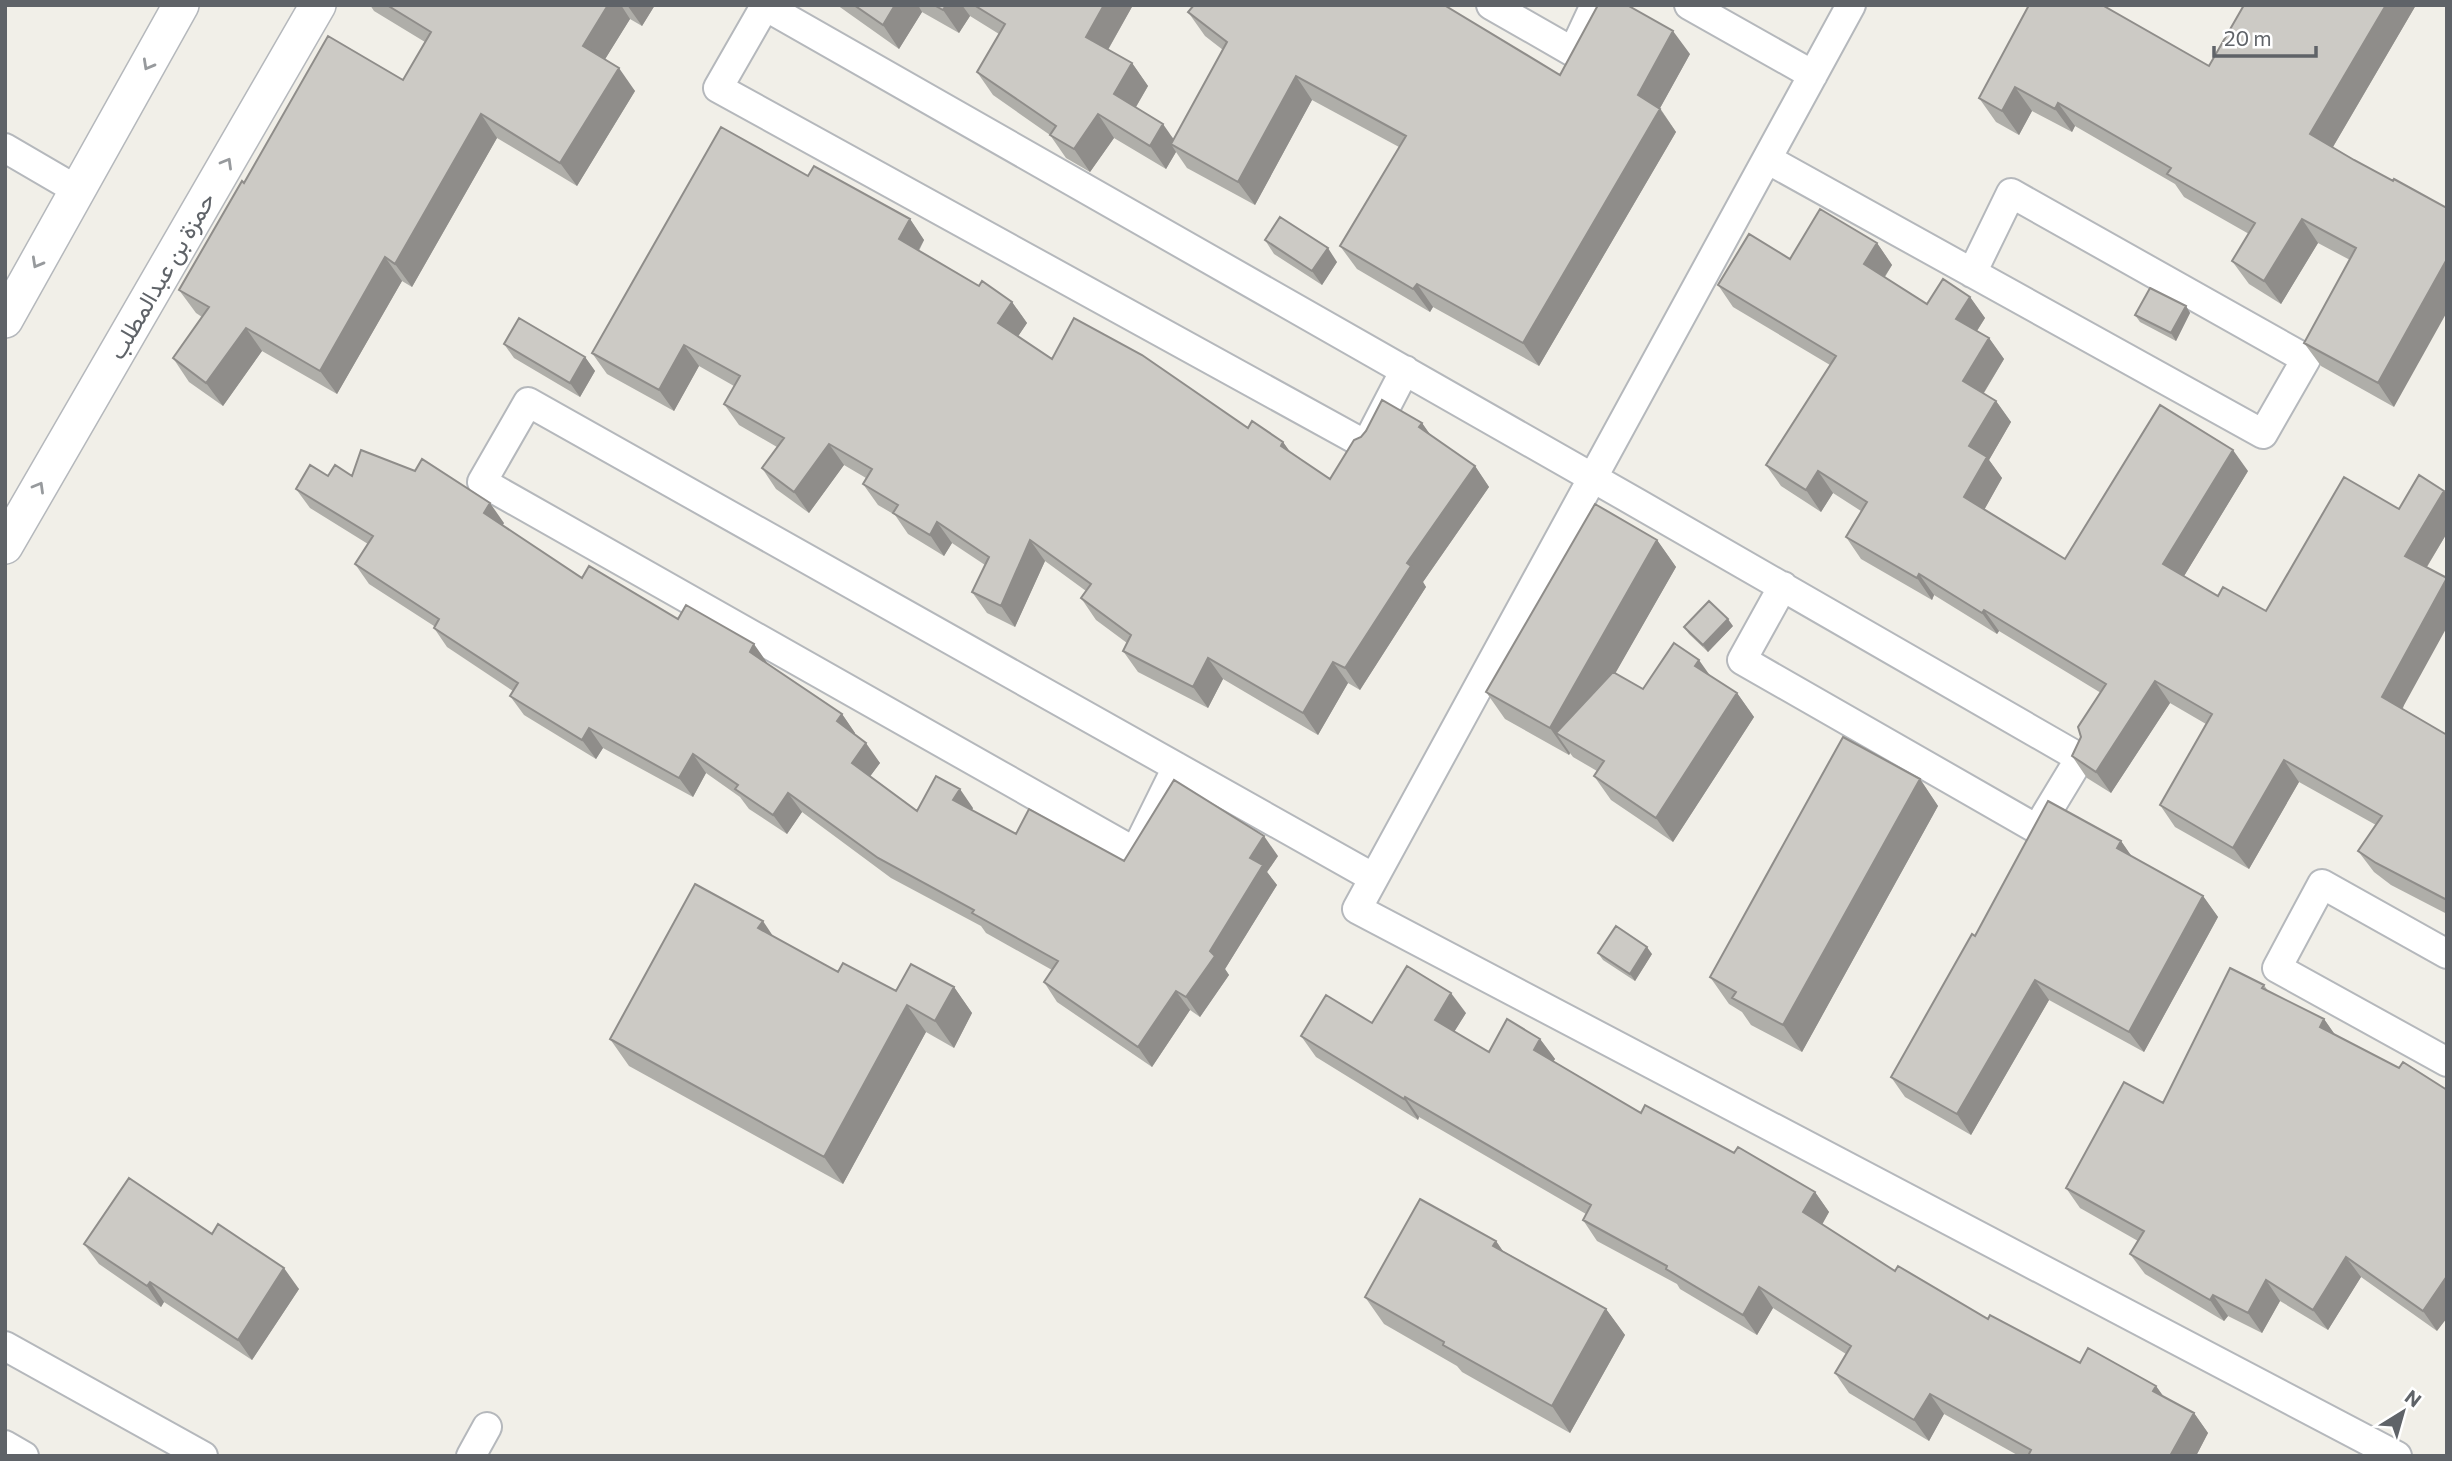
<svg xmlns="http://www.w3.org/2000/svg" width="2452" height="1461" font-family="Commissioner,Vazirmatn,sans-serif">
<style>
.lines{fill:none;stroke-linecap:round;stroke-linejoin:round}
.minor-casing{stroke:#b5b8bc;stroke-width:32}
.tertiary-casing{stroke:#b5b8bc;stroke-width:38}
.minor{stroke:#fff;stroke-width:28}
.tertiary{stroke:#fff;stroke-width:35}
.wall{fill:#afaea9}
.shaded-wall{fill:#8f8d8a}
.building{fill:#cccac5;stroke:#8f8d8a;stroke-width:2}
.oneway{stroke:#979a9d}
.labels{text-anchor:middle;stroke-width:5;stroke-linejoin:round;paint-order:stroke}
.street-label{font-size:24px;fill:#5f6368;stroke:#fff}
</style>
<rect width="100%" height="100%" fill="#f1efe8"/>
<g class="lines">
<defs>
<path id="minor" d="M1491,5L1573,52L1595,5
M1689,5L1813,75
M1851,5L1357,909L2397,1456
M5,148L77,190
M1767,159L2263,434L2306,359L2011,193L1972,273
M1405,370L1366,445L718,88L765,6C1204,256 1643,505 2080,758L2037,829L1742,660L1783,586
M1177,767L1135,852L482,482L528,402L1374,878
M2447,954L2322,884L2277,968L2447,1062
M5,1346L203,1456
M5,1445L24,1456
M471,1456L487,1427"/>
<path id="tertiary" d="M5,320L181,5
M5,546L318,5"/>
</defs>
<!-- minor casing -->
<use href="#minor" class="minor-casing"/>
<!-- tertiary casing -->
<use href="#tertiary" class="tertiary-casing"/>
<!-- minor -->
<use href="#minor" class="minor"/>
<!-- tertiary -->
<use href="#tertiary" class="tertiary"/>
</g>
<!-- wall -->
<path class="wall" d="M370,5H655L642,26L630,19L605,59L635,91L577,186L497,138L412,287L402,281L337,394L262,351L223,406L189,382L173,358L202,317L196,313L179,290L244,183L403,80L425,42L374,11Z
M837,5H1133L1108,50L1132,63L1148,86L1136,107L1174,139L1223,50L1205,36L1188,12L1560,75L1690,54L1660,108L1676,132L1539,366L1433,307L1430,312L1357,269L1340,246L1399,147L1312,100L1255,205L1187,168L1176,152L1166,169L1114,138L1090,172L1066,158L1050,135L993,95L977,72L999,34L970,16L959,33L922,12L899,49Z
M2029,5L2209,66L2244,5H2416L2333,147L2394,407L2321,366L2304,343L2350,260L2318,243L2281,304L2249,284L2232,261L2249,234L2184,197L2175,184L2075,126L2072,132L2032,111L2019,135L1996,122L1979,98Z
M808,176L910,219L924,240L919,251L979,286L1012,302L1027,323L1018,336L1052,359L1248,428L1283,442L1290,452L1330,479L1422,423L1429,434L1475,466L1489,487L1423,582L1426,587L1360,690L1348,683L1318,735L1223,679L1208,708L1138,672L1123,651L1127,643L1096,620L1081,598L1086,591L1045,561L1015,627L987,613L972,592L985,565L952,543L944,556L908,534L895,515L878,505L863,484L866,478L844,465L809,513L776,489L762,468L777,447L739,425L724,404L734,386L699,366L674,411L607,374L592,353Z
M1265,240L1337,262L1322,285L1274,254Z
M1877,243L1892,265L1885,277L1927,304L1970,297L1985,318L1977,331L1989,338L2004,359L1984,393L1996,401L2011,422L1989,460L2002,478L1984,510L2065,559L2248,471L2184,576L2218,596L2266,611L2399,509L2444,491L2447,495V533L2427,567L2403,709L2447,735V914L2391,885L2374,872L2358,851L2376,825L2299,782L2249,869L2175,827L2160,805L2206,724L2170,703L2111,793L2087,778L2072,756L2101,693L1999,631L1997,634L1934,595L1932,600L1861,559L1846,537L1861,511L1833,493L1821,512L1781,486L1766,465L1830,365L1733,307L1718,285L1790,259Z
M2186,306L2190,313L2176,341L2140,322L2135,315Z
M504,344L585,357L595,371L580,397L514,358Z
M328,476H352L504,523L502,525L582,578L678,619L768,664L842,714L855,733V735L880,763L870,776L917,811L973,808L972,810L1016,834L1124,861L1278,856L1267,872L1277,885L1225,969L1229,975L1200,1017L1190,1010L1152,1067L1057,1002L1044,982L1052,970L986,933L981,926L891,878L802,812L787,834L749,809L740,797L706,773L693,797L603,748L596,759L524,715L510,696L513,691L447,647L434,628V626L369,584L355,564L368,544L310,508L296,489Z
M1657,540L1676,567L1615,673L1643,689L1710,676L1737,693L1754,717L1673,842L1611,800L1594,776L1597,771L1573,757L1570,753L1569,755L1505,719L1486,692Z
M1733,626L1708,652L1689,634L1684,627Z
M1920,779L1938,806L1802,1052L1751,1025L1742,1012L1729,1004L1710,977Z
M2121,841L2131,856L2203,896L2218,917L2144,1052L2049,1000L1971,1135L1905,1097L1891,1077L1975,936Z
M774,937L838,972L896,991L954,987L972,1013L954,1048L926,1032L843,1184L629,1066L610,1039Z
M1598,953L1652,954L1635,981L1603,960Z
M2264,985L2268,991L2324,1019L2335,1035L2437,1331L2361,1277L2328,1330L2280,1301L2262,1333L2228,1316L2224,1321L2145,1274L2130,1254L2138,1241L2080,1208L2066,1188L2163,1103Z
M1466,1013L1454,1032L1489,1052L1540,1039L1555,1059L1553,1061L1641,1113L1734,1153L1815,1192L1829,1212L1822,1225L1895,1271L1988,1319L2080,1363L2156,1386L2164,1397L2194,1413L2208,1433L2196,1456H2019L1944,1414L1929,1441L1849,1393L1835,1373L1846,1354L1773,1308L1757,1335L1680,1289L1677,1284L1597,1241L1583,1220L1586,1214L1419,1117L1418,1120L1316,1057L1301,1036L1372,1023Z
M212,1234L299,1289L252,1360L164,1302L161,1307L99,1264L84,1244Z
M1496,1241L1503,1251L1606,1309L1625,1335L1570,1433L1462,1372L1457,1366L1384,1324L1365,1297Z"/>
<!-- shaded-wall -->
<path class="shaded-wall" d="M608,5H621L630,19L599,69L583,46Z
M627,5H655L642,26Z
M895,5H918L922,12L899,49L883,25Z
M946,5H962L970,16L959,33L943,10Z
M1104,5H1133L1102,60L1086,37Z
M2386,5H2416L2327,157L2310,134Z
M1673,31L1690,54L1654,119L1638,95Z
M1132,63L1148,86L1130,117L1114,94Z
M619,68L635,91L577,186L560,163Z
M1296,76L1312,100L1255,205L1238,182Z
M2015,87L2032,111L2019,135L2002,111Z
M2058,103L2075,126L2072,132L2055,109Z
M1660,109L1676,132L1539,366L1523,343Z
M481,114L497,138L412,287L395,264Z
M1098,114L1114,138L1090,172L1074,149Z
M1163,124L1179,147L1171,144L1176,152L1166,169L1150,146Z
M910,219L924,240L913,260L899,239Z
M2302,219L2318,243L2281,304L2264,281Z
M1877,243L1892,265L1879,285L1864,264Z
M1328,248L1337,262L1322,285L1312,271Z
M385,257L402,281L337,394L320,371Z
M2447,259V312L2394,407L2378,383Z
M1417,284L1433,307L1430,312L1413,289Z
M1970,297L1985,318L1971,340L1956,319Z
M1012,302L1027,323L1013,344L998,323Z
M2186,306L2190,313L2176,341L2171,333Z
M246,328L262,351L223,406L206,383Z
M1989,338L2004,359L1978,402L1963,381Z
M684,345L699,366L674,411L659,390Z
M585,357L595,371L580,397L570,383Z
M1996,401L2011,422L1989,460L2002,478L1979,519L1964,497L1969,446Z
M1422,423L1437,444L1419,427Z
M1283,442L1298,463L1281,446Z
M829,444L844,465L809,513L794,492Z
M2233,450L2248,471L2178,586L2163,564Z
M1475,466L1489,487L1423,582L1426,587L1360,690L1345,668L1407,563Z
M1818,471L1833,493L1821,512L1806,490Z
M2444,491L2447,495V533L2420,578L2405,556Z
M490,503L504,523L498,533L484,513Z
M937,522L952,543L944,556L930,535Z
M1030,540L1045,561L1015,627L1001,606Z
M1657,540L1676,567L1575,744L1556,733L1570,753L1569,755L1550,728Z
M1919,574L1934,595L1932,600L1917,578Z
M2447,578V627L2397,718L2382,697Z
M1984,610L1999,631L1997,634L1982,613Z
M1728,619L1733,626L1708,652L1703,645Z
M754,644L768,664L750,652Z
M1208,658L1223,679L1208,708L1193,687Z
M1699,660L1716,684L1695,666Z
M1333,662L1348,683L1318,735L1303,713Z
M2155,681L2170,703L2111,793L2096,772Z
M1737,693L1754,717L1673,842L1656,818Z
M842,714L855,733L850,741L837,721Z
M589,728L603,748L596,759L582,740Z
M866,743L880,763L866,782L852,763Z
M693,754L706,773L693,797L679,778Z
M2284,760L2299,782L2249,869L2233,848Z
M1920,779L1938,806L1802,1052L1783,1025Z
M960,789L973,808L967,820L953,800Z
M788,793L802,812L787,834L773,815Z
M1264,836L1278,856L1267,872L1277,885L1225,969L1229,975L1200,1017L1186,997L1250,858Z
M2121,841L2135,861L2117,848Z
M2203,896L2218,917L2144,1052L2129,1032Z
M763,921L781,948L758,928Z
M1647,947L1652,954L1635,981L1630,974Z
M2035,980L2049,1000L1971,1135L1957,1114Z
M954,987L972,1013L954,1048L935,1021Z
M1176,991L1190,1010L1152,1067L1138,1047Z
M1451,993L1466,1013L1449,1040L1435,1020Z
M907,1005L926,1032L843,1184L824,1157Z
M2324,1019L2338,1039L2320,1027Z
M1540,1039L1555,1059L1548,1070L1534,1050Z
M1405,1097L1419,1117L1418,1120L1404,1099Z
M1815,1192L1829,1212L1817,1233L1803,1212Z
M1496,1241L1514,1268L1493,1246Z
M2346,1257L2361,1277L2328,1330L2313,1310Z
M284,1268L299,1289L252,1360L238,1340Z
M2447,1276V1318L2437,1331L2423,1311Z
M2266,1280L2280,1301L2262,1333L2248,1313Z
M150,1282L164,1302L161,1307L147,1286Z
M1759,1287L1773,1308L1757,1335L1743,1315Z
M2213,1295L2228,1316L2224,1321L2210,1300Z
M1606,1309L1625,1335L1570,1433L1552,1406Z
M2156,1386L2170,1406L2153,1391Z
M1930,1394L1944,1414L1929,1441L1914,1420Z
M2194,1413L2208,1433L2196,1456H2170Z"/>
<!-- building -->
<path class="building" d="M387,5H608L583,46L619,68L560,163L481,114L395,264L385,257L320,371L246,328L206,383L173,358L209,307L179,290L242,181L244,183L328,36L403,80L431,32Z
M854,5H895L883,25Z
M934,5H946L943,10Z
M974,5H1104L1086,37L1132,63L1114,94L1163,124L1150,146L1098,114L1074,149L1050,135L1056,126L977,72L1005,24Z
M1194,5H1444L1560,75L1598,5H1627L1673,31L1638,95L1660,109L1523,343L1417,284L1413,289L1340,246L1406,136L1296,76L1238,182L1171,144L1227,42L1188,12Z
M2029,5H2102L2209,66L2244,5H2386L2310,134L2354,160L2393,181L2394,179L2447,208V259L2378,383L2304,343L2356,248L2302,219L2264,281L2232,261L2255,223L2167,174L2171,168L2058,103L2055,109L2015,87L2002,111L1979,98Z
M721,127L808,176L814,166L910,219L899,239L979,286L982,281L1012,302L998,323L1052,359L1074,318L1142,355L1248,428L1252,421L1283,442L1281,446L1330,479L1354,440L1361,437L1366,431L1382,400L1422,423L1419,427L1475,466L1407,563L1411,566L1345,668L1333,662L1303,713L1208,658L1193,687L1123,651L1131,635L1081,598L1091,584L1030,540L1001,606L972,592L989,557L937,522L930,535L893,513L898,505L863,484L872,469L829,444L794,492L762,468L784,438L724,404L740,376L684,345L659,390L592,353Z
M1820,209L1877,243L1864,264L1927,304L1943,279L1970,297L1956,319L1989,338L1963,381L1996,401L1969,446L1987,457L1964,497L2065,559L2160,405L2233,450L2163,564L2218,596L2223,587L2266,611L2344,477L2399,509L2419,475L2444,491L2405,556L2447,578L2382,697L2447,735V900L2376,863L2358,851L2382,816L2284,760L2233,848L2160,805L2212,714L2155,681L2096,772L2072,756L2081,737L2078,727L2106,684L1984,610L1982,613L1919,574L1917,578L1846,537L1867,502L1818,471L1806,490L1766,465L1836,356L1718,285L1749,234L1790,259Z
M1280,217L1328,248L1312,271L1265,240Z
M2150,288L2186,306L2171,333L2135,315Z
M519,318L585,357L570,383L504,344Z
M361,450L415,471L422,459L490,503L484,513L582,578L589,566L678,619L686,605L754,644L750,652L842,714L837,721L866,743L852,763L917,811L936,776L960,789L953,800L1016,834L1029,809L1124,861L1174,780L1264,836L1250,858L1263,865L1210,951L1215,956L1186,997L1176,991L1138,1047L1044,982L1058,961L972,913L974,910L878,858L788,793L773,815L735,789L738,785L693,754L679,778L589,728L582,740L510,696L518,683L434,628L439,619L355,564L373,536L296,489L310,465L328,476L335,465L352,476Z
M1595,504L1657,540L1550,728L1486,692Z
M1709,601L1728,619L1703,645L1684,627Z
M1674,643L1699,660L1695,666L1737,693L1656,818L1594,776L1604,761L1556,733L1613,672L1643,689Z
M1843,737L1920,779L1783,1025L1732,998L1736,992L1710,977Z
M2048,801L2121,841L2117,848L2203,896L2129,1032L2035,980L1957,1114L1891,1077L1972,934L1975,936Z
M695,884L763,921L758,928L838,972L843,963L896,991L911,964L954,987L935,1021L907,1005L824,1157L610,1039Z
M1616,926L1647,947L1630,974L1598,953Z
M1407,966L1451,993L1435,1020L1489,1052L1507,1019L1540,1039L1534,1050L1641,1113L1645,1105L1734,1153L1738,1147L1815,1192L1803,1212L1895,1271L1898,1266L1988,1319L1990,1315L2080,1363L2088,1348L2156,1386L2153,1391L2194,1413L2170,1456H2028L2031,1450L1930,1394L1914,1420L1835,1373L1851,1346L1759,1287L1743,1315L1666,1269L1667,1266L1583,1220L1591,1205L1405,1097L1404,1099L1301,1036L1326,995L1372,1023Z
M2230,968L2264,985L2262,988L2324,1019L2320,1027L2399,1068L2403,1062L2447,1090V1276L2423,1311L2346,1257L2313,1310L2266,1280L2248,1313L2213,1295L2210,1300L2130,1254L2144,1231L2066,1188L2124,1082L2163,1103Z
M129,1178L212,1234L218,1224L284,1268L238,1340L150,1282L147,1286L84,1244Z
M1420,1199L1496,1241L1493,1246L1606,1309L1552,1406L1443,1345L1444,1342L1365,1297Z"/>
<!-- one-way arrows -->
<defs><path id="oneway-chevron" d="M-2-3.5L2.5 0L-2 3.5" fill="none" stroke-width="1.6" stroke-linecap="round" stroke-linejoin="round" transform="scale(1.75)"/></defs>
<g class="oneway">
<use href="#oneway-chevron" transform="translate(148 65) rotate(119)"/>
<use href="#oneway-chevron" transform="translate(227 163) rotate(-60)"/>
<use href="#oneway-chevron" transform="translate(37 263) rotate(119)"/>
<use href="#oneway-chevron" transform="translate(39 487) rotate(-60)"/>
</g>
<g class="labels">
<!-- street labels -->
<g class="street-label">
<text transform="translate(162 276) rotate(-60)" y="8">حمزة بن عبدالمطلب</text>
</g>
</g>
<!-- border -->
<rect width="2452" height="1461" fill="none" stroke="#5f6368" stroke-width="14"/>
<!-- north arrow -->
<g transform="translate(2403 1412) rotate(37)" stroke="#ffffff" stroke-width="5" paint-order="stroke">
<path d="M0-5L12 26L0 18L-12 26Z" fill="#5f6368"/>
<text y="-10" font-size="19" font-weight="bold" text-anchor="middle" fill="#5f6368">N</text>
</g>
<!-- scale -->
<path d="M2214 46v10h102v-10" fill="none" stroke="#5f6368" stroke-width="3.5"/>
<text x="2224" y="46" font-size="21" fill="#5f6368" stroke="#ffffff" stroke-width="5" paint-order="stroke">20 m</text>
</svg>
